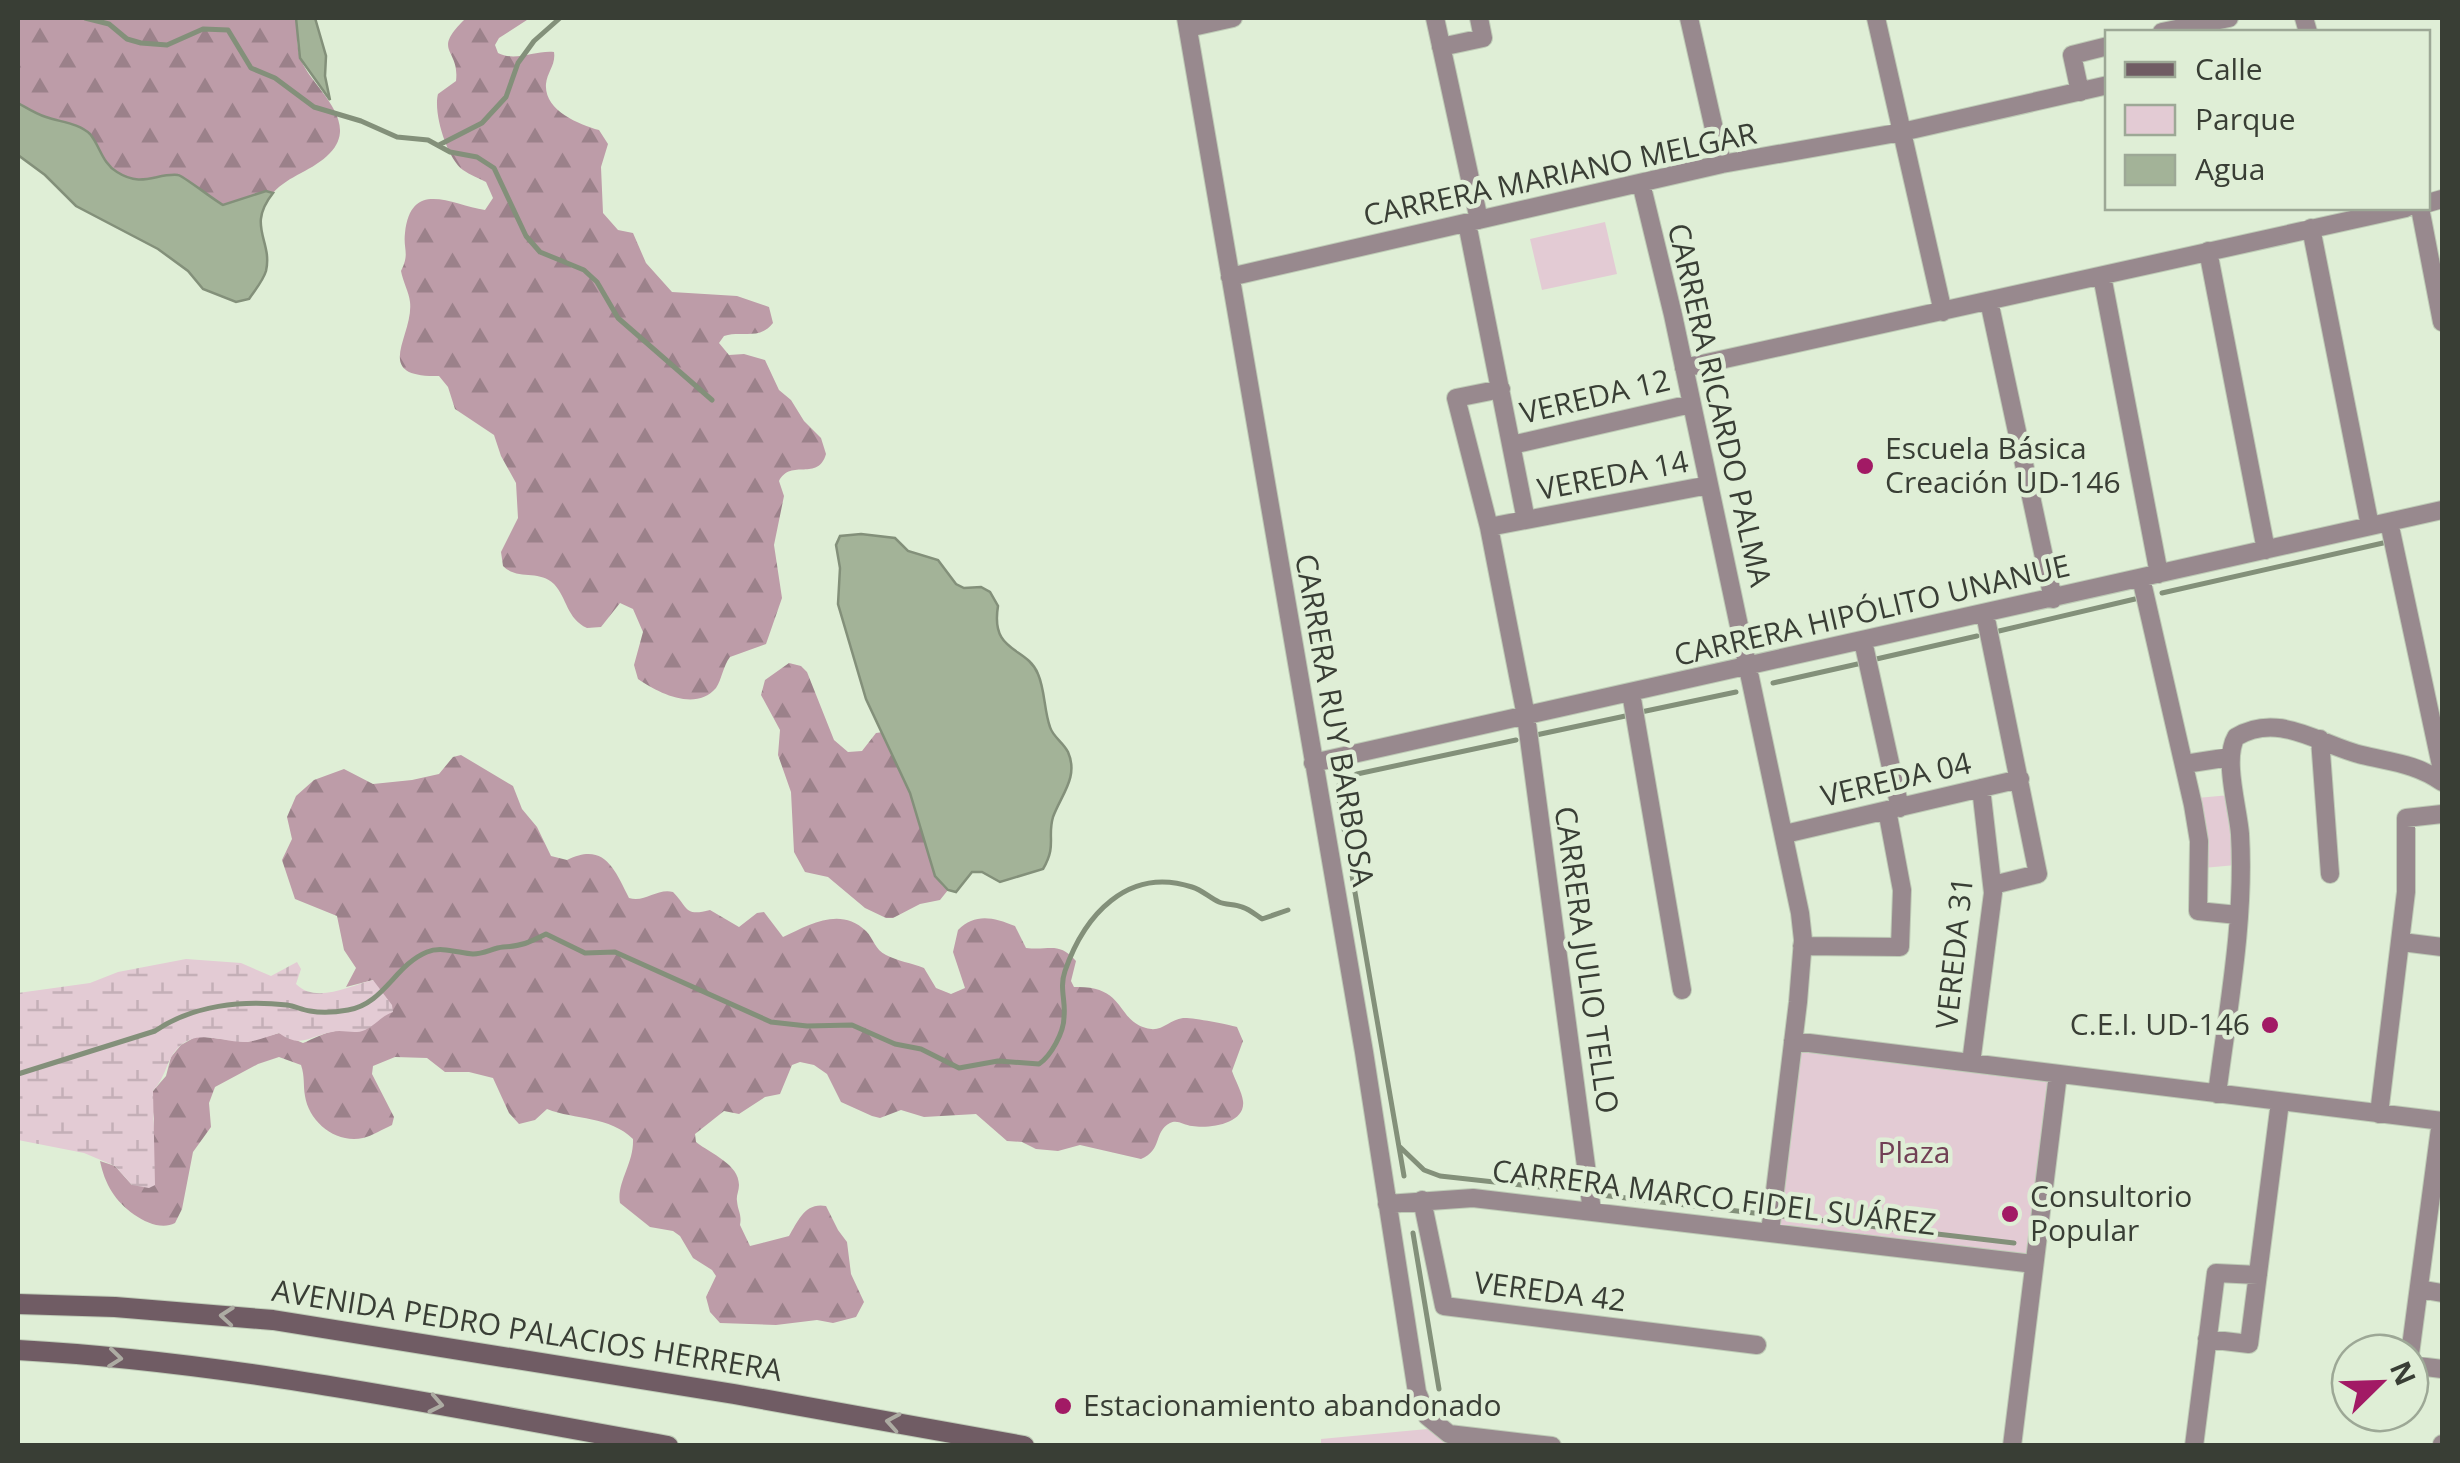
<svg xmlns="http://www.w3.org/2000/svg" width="2460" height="1463" font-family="'Open Sans',sans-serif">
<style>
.green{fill:#e3cbd4}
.forest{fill:url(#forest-firs)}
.wetland{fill:url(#wetland-marsh)}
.water{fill:#a3b398;stroke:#83907a;stroke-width:2.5}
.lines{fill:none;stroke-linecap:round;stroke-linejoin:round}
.stream{stroke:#83907a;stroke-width:5}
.street-casing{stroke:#becbb6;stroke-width:20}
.secondary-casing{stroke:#becbb6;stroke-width:22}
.street{stroke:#98898e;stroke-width:18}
.secondary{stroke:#705c64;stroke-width:20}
.oneway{stroke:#adaca3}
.poi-dot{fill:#a21a65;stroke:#dfeed6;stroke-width:4}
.labels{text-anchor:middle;stroke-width:9;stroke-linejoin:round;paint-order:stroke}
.street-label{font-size:30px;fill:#393e35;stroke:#dfeed6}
.poi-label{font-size:30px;fill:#393e35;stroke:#dfeed6;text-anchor:start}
.park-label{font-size:30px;fill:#714055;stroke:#dfeed6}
</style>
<defs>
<pattern id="forest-firs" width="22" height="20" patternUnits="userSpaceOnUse" patternTransform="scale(2.5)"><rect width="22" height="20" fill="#bd9ca8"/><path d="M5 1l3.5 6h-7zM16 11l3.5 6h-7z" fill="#9b818a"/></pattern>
<pattern id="wetland-marsh" width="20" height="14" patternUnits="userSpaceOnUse" patternTransform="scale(2.5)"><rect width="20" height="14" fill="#e3cbd4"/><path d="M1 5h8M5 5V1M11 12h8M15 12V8" fill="none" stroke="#c4afb7"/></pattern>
</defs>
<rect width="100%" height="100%" fill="#dfeed6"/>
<!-- green -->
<path class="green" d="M1605,222L1617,274L1542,290L1530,239Z
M2230,795L2236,865L2203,868L2197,798Z
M1793,1041L2058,1074L2034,1264L1770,1232Z
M1438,1428L1552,1445L1321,1446V1439Z"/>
<!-- forest -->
<path class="forest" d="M18,18H296C298,30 296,45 300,57C308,85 362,119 330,153C313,171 289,175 273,193L266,191L223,205C214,200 182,175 178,175C157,172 142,188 117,172C102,163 100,146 90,134C79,122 60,122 46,117C36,114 27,108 18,103Z
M466,18H530L499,38L495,45L498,53C515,62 536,50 554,52C556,65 547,72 546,84C544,110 578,124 599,130L608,144L601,167L603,213L618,230L633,233L646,263L672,292L737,296L769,307L773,323C759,341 742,330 724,336L719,343L729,355L744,354L765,360L779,390L791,400L804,421L821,438L826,454C818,482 791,458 779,481L784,496L774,545L782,598L766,644L730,657C723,666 722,679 716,688C696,712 658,693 638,679L634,665L643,632L633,609L620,603L601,627L587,628C567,619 567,598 554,584C539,569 518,581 503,566L501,552L518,518L516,483L501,456L494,435L455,409L448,387L439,376C370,378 414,336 410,302C409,292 403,282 401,271C410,253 403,250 405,233C411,178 452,205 485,210L493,198L486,182C479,178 470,175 463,170C447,158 433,113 438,94L456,81C460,47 430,53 466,18Z
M789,663L801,666L807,672L834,740L848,752L862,751L876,733L883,732L910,793L942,885L948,890L940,900L920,904L893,918H886L865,908L828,877L805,872L794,852L791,792L778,755L780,730L761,695L765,680Z
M461,755L513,786L522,809L537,827L551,856L567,860C604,842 614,868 629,898C645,903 657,888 673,892C688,907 684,917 710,910L739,927L757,913L764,912L783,937C809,925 840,906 866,931C874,939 875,950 886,955C897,961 912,963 924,968L936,988L951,994L965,988L953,952L958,930C975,913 993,917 1015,926L1026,948C1050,951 1058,941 1076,961L1071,981L1074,987C1126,985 1116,1020 1146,1028C1162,1033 1168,1020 1183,1018C1190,1017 1228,1024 1237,1027L1243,1041L1232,1071C1235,1080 1242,1092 1243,1101C1246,1124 1209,1129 1192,1126C1184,1125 1177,1119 1170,1123C1153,1132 1163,1150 1141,1159L1080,1145L1058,1151L1036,1149L1022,1142L1007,1141L976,1114L924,1117L901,1110L880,1118L872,1116L841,1102L827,1074L814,1065L800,1062L792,1065L780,1094L765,1097L739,1114L724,1111L695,1134L696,1142C711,1154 739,1164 739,1185C739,1191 736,1196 737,1201C738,1212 742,1214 740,1225L750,1246L789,1236C798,1221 805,1202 826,1206L838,1230L847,1242L851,1274L864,1302L856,1317L833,1323L817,1320L776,1325L720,1323L710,1312L706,1297L716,1276L712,1270L693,1258L680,1236L673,1231L650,1227L620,1203C616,1183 634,1164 633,1139C610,1116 575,1120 547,1109L535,1120L519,1124L509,1113L493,1078L469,1072H445L427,1058L395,1057L373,1066L372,1074L394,1117L392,1125C383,1129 372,1136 363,1138C336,1144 309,1122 305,1096C303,1084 305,1077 301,1065L279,1057L258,1064L215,1087L209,1103L211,1127L193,1152L182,1209L175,1223C155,1234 123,1210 112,1192C106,1183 102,1171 100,1161L115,1166L132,1185H154L151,1151L154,1119L151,1098L153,1091L166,1076L171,1057L181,1045L197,1036L247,1042L279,1033L303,1043C313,1039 325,1032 335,1031C361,1028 358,1036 381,1017L373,980L346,987L356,968L344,950L337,916L295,899L282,860L292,839L287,817L296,796L314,780L344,769L373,784L412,780L439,774L453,757Z"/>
<!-- wetland -->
<path class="wetland" d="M186,959L241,963L271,976L297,962L301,969L296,984C316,1004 349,986 373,980L392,1005L393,1012C381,1016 376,1025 365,1030C354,1035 343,1029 332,1032C309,1036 301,1049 279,1033C269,1036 257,1041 247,1042C221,1043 197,1027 177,1049C166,1061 167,1075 153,1091L155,1185L149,1188L132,1185L115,1166L84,1153L18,1140V993L90,983L118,972Z"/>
<!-- water -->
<path class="water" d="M296,18H315L326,56L325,76L330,100L300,58Z
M18,103C27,108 36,114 46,117C60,122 79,123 90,134C100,146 102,163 117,172C142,188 156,173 178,175C182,175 214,200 223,205L266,191L273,193C246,227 273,240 266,271C263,281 255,290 249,299L236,302L203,289L188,271L158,249L76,206L45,175L18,155Z
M861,534L895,538L908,551L938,560L956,584L964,588L981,587L990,592L998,606C990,654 1027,646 1038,674C1045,690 1044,710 1050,727C1053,737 1063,742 1068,752C1079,777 1061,795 1053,817C1047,838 1057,845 1043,869L1000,882L982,872H972L956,892L948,890L935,876L910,793L866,699L838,604L840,568L836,545L840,536Z"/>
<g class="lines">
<!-- stream -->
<path class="stream" d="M85,18L109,24L127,39L141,43L167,45L203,29L228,30L251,68L275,78L314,107L361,121L397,137L428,140L450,152L477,157L494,168L526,236L540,252L584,270L597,282L618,318L712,400
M439,145L482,123L506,97L518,63L534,41L560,18
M2162,593L2383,543
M1999,631L2135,599
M1872,660L1977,636
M1773,683L1862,663
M1641,712L1736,692
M1536,735L1630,715
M18,1074L155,1031C193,1005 242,1000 287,1005C295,1006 302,1010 310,1011C321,1013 337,1012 348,1010C384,1004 395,965 427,952C441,946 459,953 473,954C484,954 493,948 503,947C522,946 528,943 546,934L585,953L615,952L771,1022L807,1026L852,1025L895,1044L921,1049L959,1068L998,1061L1039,1064C1051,1056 1064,1032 1064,1017C1066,1001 1059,988 1065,971C1084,916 1127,866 1192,887C1202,890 1210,898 1219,902C1226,905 1235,904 1242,907C1249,909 1256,915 1262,919L1288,910
M1400,1147L1424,1170L1440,1176L1576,1191
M1404,1176L1338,794L1339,785L1357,774L1516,740
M1601,1195L1754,1213
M1783,1216L2014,1243
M1413,1233L1439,1389"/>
<defs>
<path id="street" d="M1186,18L1364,1052L1417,1392L1427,1416L1449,1434L1552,1446
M1435,18L1479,220
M1689,18L1722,164
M1876,18L1943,312
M2304,18L2308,32
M1188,28L1233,18
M2162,32L2229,18
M1441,47L1483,38L1479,18
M2080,92L2072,55L2108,46
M1641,183L1673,315L1800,913L1803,940L1798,1002L1770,1232
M2428,203L2442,199
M2420,208L2442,322
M1467,223L1526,520
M2311,228L2370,526
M2208,251L2266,550
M2102,276L2159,574
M1230,277L1722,164L1902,132L2108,85
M1989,301L2053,599
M1684,368L2406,208
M1501,389L1456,398L1489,527L1526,716L1592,1211
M1512,445L1691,404
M2389,522L2442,770
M1489,527L1709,485
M2141,578L2193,805L2199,841L2198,911L2238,915
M1985,614L2038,874L1993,885
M1863,641L1900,808
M1631,693L1682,990
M2320,739L2330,874
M1313,763L2442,510
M2185,764L2230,757
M1785,834L2020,779
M2402,942L2442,947
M1802,946L1900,947L1902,890L1887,810
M1793,1041L2442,1121
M1971,1063L1993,893L1981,788
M2217,1094C2228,1008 2245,921 2240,834C2238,808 2223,759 2236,737C2279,711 2320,745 2362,755C2391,762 2417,764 2442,782
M2379,1114L2406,892V818L2442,814
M1422,1200L1444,1306L1757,1345
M1387,1204L1473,1198L2034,1264
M2419,1289L2442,1293
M2207,1339L2249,1344L2280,1102
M2410,1354L2441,1121
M2410,1365L2442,1369
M2012,1446L2058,1074
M2194,1446L2216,1273L2258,1275
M2442,1446V1444"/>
<path id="secondary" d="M18,1304L115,1307L273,1320L734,1394L1024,1446
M18,1350C236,1362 452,1408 668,1446"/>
</defs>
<!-- street casing -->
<use href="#street" class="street-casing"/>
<!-- secondary casing -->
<use href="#secondary" class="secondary-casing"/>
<!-- street -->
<use href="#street" class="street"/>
<!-- secondary -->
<use href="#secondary" class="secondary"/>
</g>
<!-- one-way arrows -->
<defs><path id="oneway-chevron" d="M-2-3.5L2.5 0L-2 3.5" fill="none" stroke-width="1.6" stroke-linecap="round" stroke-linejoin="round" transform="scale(2.5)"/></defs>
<g class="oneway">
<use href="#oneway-chevron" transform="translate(227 1316) rotate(-175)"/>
<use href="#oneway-chevron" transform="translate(115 1358) rotate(6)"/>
<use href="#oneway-chevron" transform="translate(436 1404) rotate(11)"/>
<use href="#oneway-chevron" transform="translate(893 1422) rotate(-170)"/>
</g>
<!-- markers -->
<g class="poi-dot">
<circle cx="1865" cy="466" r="10"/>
<circle cx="2270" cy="1025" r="10"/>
<circle cx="2010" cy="1214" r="10"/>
<circle cx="1063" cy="1406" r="10"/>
</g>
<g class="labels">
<!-- street labels -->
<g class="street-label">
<text transform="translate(1560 175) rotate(-12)" y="10">CARRERA MARIANO MELGAR</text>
<text transform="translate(1595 397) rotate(-13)" y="10">VEREDA 12</text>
<text transform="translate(1719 405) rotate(77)" y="10">CARRERA RICARDO PALMA</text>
<text transform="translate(1613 476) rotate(-11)" y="10">VEREDA 14</text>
<text transform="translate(1872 611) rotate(-13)" y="10">CARRERA HIPÓLITO UNANUE</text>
<text transform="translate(1334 720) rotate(80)" y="10">CARRERA RUY BARBOSA</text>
<text transform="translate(1896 780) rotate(-13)" y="10">VEREDA 04</text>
<text transform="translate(1955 953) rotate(-84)" y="10">VEREDA 31</text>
<text transform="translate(1586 960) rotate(82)" y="10">CARRERA JULIO TELLO</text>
<text transform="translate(1714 1198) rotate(7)" y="10">CARRERA MARCO FIDEL SUÁREZ</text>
<text transform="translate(1550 1292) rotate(7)" y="10">VEREDA 42</text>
<text transform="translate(527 1331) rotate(9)" y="10">AVENIDA PEDRO PALACIOS HERRERA</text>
</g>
<!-- poi labels -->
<g class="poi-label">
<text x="1885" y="459">Escuela Básica<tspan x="1885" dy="34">Creación UD-146</tspan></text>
<text x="2250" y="1035" text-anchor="end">C.E.I. UD-146</text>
<text x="2030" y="1207">Consultorio<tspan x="2030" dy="34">Popular</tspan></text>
<text x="1083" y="1416">Estacionamiento abandonado</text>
</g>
<!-- park labels -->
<g class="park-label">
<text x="1914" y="1163">Plaza</text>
</g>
</g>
<!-- border -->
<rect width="2460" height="1463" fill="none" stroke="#393e35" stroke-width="40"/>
<!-- legend -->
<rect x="2105" y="30" width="325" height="180" fill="#dfeed6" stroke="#9da896" stroke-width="2.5"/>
<rect x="2125" y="62" width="50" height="15" fill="#705c64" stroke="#9da896" stroke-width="2.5"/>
<text x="2195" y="80" font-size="30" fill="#393e35">Calle</text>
<rect x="2125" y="105" width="50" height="30" fill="#e3cbd4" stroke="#9da896" stroke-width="2.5"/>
<text x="2195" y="130" font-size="30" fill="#393e35">Parque</text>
<rect x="2125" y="155" width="50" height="30" fill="#a3b398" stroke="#9da896" stroke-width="2.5"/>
<text x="2195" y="180" font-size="30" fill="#393e35">Agua</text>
<!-- north arrow -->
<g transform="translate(2380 1383) rotate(67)"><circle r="48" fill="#dfeed6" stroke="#9da896" stroke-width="2.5"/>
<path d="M0-8L18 38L0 25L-18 38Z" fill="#a21a65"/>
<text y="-15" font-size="28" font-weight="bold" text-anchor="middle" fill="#393e35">N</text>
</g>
</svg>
